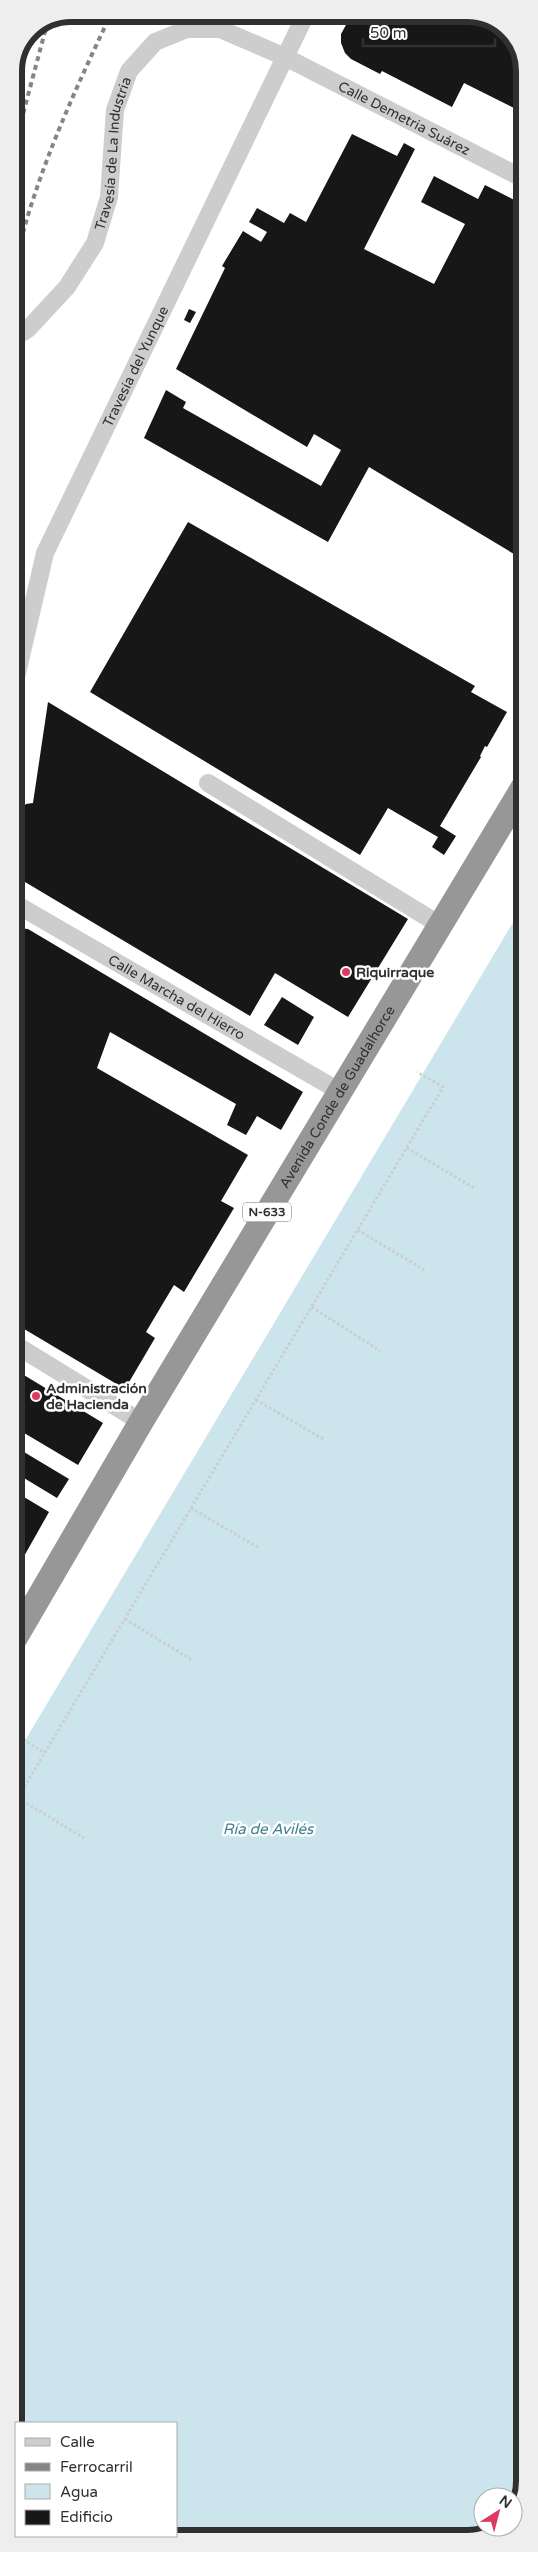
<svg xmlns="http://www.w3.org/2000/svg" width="538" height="2552" font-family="'Varela Round',sans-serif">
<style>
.water{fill:#cce4ec}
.building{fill:#171717}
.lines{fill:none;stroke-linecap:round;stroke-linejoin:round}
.path{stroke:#cdcdcd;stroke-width:3;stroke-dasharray:2.5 2.5;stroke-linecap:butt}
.minor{stroke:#cdcdcd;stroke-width:18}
.highway{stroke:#979797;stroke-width:25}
.rail{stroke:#858585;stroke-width:4;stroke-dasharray:5 4;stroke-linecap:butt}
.poi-dot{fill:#e03961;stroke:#fff;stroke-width:2}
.labels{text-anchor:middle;stroke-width:5;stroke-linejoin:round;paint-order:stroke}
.shield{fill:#fff;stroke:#6e6e6e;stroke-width:1}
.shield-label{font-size:12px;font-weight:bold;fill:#303030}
.street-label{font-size:14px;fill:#303030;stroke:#fff}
.poi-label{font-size:14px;font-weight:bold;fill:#303030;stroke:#fff;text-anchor:start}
.water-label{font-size:15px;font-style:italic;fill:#407e91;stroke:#fff}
.rim{fill:none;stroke:#303030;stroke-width:6}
</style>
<rect width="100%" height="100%" fill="#fff"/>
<!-- water -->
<path class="water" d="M524,904V2480L513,2510V2497H483V2527H494L474,2538H65L60,2536H176V2423H16V2492L14,2488V1759Z"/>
<!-- building -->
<path class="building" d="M352,14H473L507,31L524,64V113L464,83L452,107L382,71L380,74L351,59L345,53L341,43V34Z
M352,134L397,156L404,143L415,149L364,249L434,284L465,224L421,202L434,176L478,199L485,185L524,205V560L369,467L328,542L144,438L166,390L186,402L183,408L321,486L341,450L314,434L307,447L176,369L225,268L222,266L243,231L261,242L267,232L249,222L257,208L284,223L290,213L306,222Z
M189,309L196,312L190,323L184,320Z
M188,522L475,686L471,692L507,712L487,747L485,746L480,756L481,757L440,826L456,836L444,855L432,847L438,837L388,808L360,855L90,692Z
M48,702L408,919L348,1017L275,973L250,1016L25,882L18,873L16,861L22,808L26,804L33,803Z
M18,928L28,929L303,1092L281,1130L257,1116L246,1135L227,1125L236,1104L110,1032L97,1068L248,1155L221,1201L234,1208L184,1292L174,1285L162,1305L146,1332L155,1338L125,1389L14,1323V1316L23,1299L16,1295L14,1300V930Z
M282,997L314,1017L298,1045L264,1025Z
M14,1369L103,1423L78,1465L14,1427Z
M14,1446L69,1479L57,1498L14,1472Z
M14,1491L49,1512L14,1574Z"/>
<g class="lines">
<!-- path -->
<path class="path" d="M407,1148L474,1188
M358,1230L426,1271
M312,1307L380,1351
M256,1400L325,1440
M191,1508L259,1548
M125,1619L192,1660
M19,1737L45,1753
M18,1798L84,1838
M14,1804L443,1087L417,1072
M14,1930L26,1937"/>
<!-- minor -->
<g class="minor">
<path id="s1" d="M14,338L28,329L67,287L95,243L109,197L115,110L129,71L155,42L187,29H220L285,57L524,179"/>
<path id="s2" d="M14,686L45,553L306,14"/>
<path d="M208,783L440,925"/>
<path id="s3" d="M14,903L339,1091"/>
<path d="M14,1344L141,1422"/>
</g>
<!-- highway -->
<path class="highway" id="s4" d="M14,1640L141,1422L524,786"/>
<!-- rail -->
<path class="rail" d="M14,148L47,24
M14,268C34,179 72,96 111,14"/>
</g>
<!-- markers -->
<g class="poi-dot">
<circle cx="346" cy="972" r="5"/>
<circle cx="36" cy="1396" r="5"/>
</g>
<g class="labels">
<!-- shield labels -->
<rect class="shield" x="243" y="1202.5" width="48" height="19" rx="4"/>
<g class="shield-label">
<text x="267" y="1216">N-633</text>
</g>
<!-- street labels -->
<g class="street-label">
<text dy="5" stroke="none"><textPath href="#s1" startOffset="614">Calle Demetria Suárez</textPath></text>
<text dy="5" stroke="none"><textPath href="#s1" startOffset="218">Travesía de La Industria</textPath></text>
<text dy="5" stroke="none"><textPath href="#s2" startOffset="344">Travesía del Yunque</textPath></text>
<text dy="5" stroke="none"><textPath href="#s3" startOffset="188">Calle Marcha del Hierro</textPath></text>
<text dy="5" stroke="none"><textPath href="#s4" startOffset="632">Avenida Conde de Guadalhorce</textPath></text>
</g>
<!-- poi labels -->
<g class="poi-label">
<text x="356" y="977">Riquirraque</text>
<text x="46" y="1393">Administración<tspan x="46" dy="16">de Hacienda</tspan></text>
</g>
<!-- water labels -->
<g class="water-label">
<text x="268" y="1834">Ría de Avilés</text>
</g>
</g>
<!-- crop -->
<path d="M0 0H538V2552H0ZM71 22H467A49 49 0 0 1 516 71V2481A49 49 0 0 1 467 2530H71A49 49 0 0 1 22 2481V71A49 49 0 0 1 71 22Z" fill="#eee" fill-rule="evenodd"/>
<path class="rim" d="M71 22H467A49 49 0 0 1 516 71V2481A49 49 0 0 1 467 2530H71A49 49 0 0 1 22 2481V71A49 49 0 0 1 71 22Z"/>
<!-- legend -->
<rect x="15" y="2422" width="162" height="115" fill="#ffffff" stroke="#acacac"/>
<rect x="25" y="2438" width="25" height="8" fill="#cdcdcd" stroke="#acacac"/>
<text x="60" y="2447" font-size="15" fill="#303030">Calle</text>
<rect x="25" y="2463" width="25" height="8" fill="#858585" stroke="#acacac"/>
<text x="60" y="2472" font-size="15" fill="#303030">Ferrocarril</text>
<rect x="25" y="2484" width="25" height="15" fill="#cce4ec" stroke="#acacac"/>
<text x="60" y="2497" font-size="15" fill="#303030">Agua</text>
<rect x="25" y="2510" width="25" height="15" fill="#171717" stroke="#acacac"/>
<text x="60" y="2522" font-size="15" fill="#303030">Edificio</text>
<!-- north arrow -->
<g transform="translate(498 2512) rotate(36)"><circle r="24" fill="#ffffff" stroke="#acacac"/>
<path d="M0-4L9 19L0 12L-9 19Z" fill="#e03961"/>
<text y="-8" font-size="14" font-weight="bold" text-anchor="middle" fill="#303030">N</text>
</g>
<!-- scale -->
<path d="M363 38v8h132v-8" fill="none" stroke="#303030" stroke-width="2.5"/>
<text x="370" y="38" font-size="15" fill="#303030" stroke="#ffffff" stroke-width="4" paint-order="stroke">50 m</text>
</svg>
